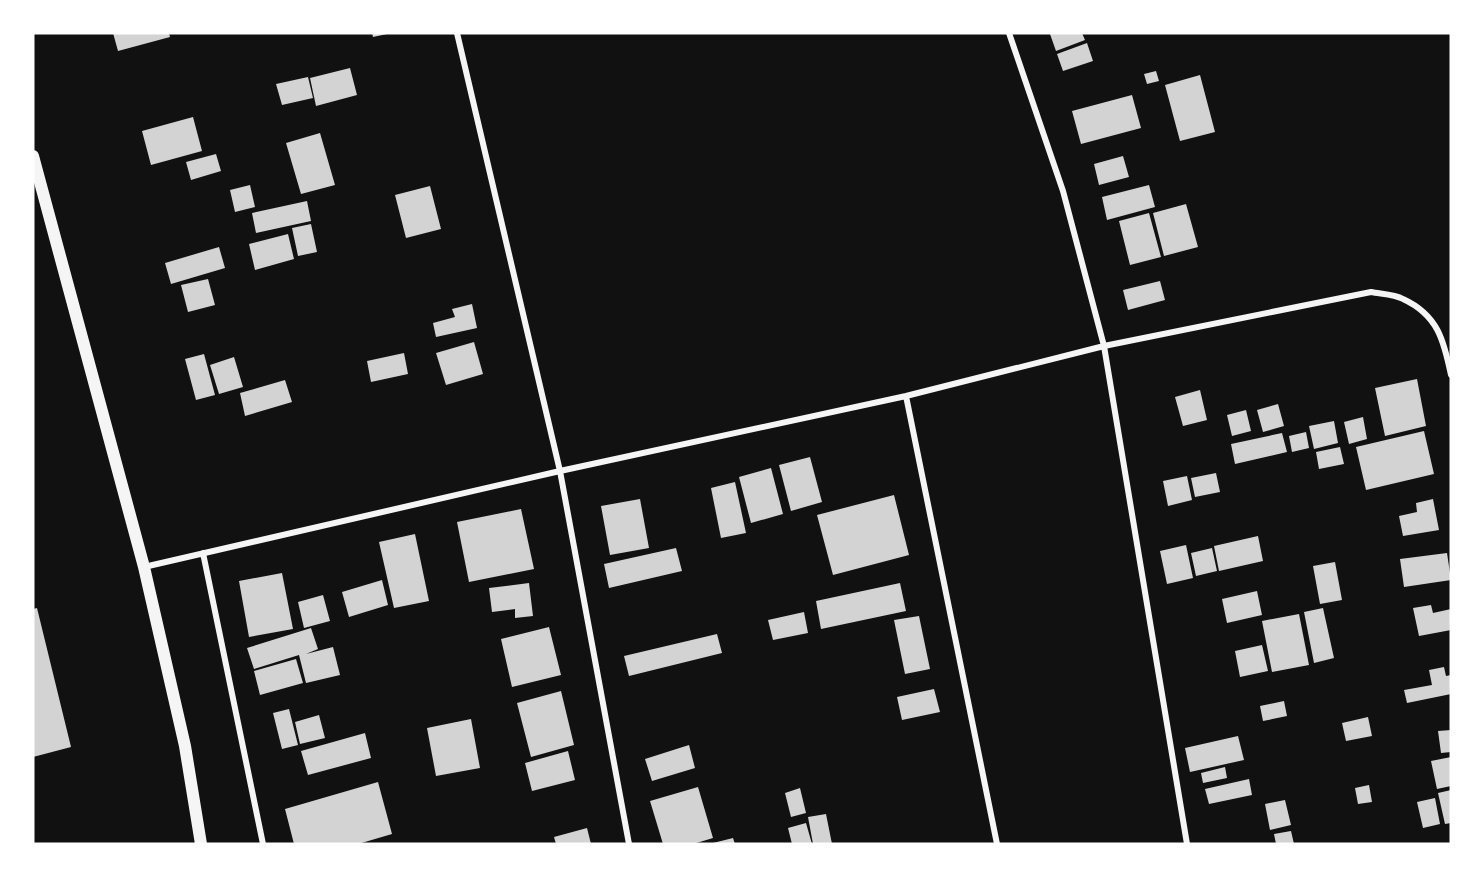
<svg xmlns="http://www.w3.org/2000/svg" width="1484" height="877" font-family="'Titillium Web',sans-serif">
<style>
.building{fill:#d3d3d3}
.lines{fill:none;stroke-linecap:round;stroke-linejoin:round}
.minor{stroke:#f5f5f5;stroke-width:6}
.secondary{stroke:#f5f5f5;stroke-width:12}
</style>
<rect width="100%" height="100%" fill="#111"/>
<!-- building -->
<path class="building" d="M113,33H169L170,37L118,51Z
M372,33H387V34L373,37Z
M1051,33H1082L1085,40L1056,51L1050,34Z
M1087,43L1093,61L1063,71L1057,54Z
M350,68L357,95L316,106L310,78Z
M1156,71L1159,81L1147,84L1144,74Z
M1200,75L1215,132L1180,141L1165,85Z
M308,77L313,98L282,105L276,84Z
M1132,95L1141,128L1081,144L1072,111Z
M193,117L202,151L151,165L142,131Z
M320,133L335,185L301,194L286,143Z
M216,154L221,171L191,180L186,162Z
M1123,156L1129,177L1099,185L1094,164Z
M250,185L255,207L235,212L230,190Z
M1149,185L1155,207L1107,220L1102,197Z
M430,186L441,229L406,238L395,195Z
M307,201L311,221L256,233L252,213Z
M1186,204L1198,247L1164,256L1153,213Z
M1149,213L1161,257L1130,265L1119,221Z
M311,224L317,252L298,256L292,228Z
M288,234L294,259L255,270L249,244Z
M219,247L225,268L171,284L165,263Z
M208,279L215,305L188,312L181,285Z
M1160,281L1165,300L1128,310L1123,290Z
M472,304L477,328L436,337L433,323L455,317L452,309Z
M474,342L483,374L446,385L436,353Z
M404,353L408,374L371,382L367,361Z
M204,354L215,395L196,400L185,359Z
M234,357L243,387L219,394L210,365Z
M1417,379L1426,426L1385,436L1375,388Z
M285,380L292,402L245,416L240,393Z
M1200,390L1207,420L1183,426L1175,397Z
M1278,404L1284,426L1263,432L1257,410Z
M1246,410L1251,431L1232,436L1227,415Z
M1363,417L1367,439L1349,444L1344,422Z
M1334,421L1338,443L1314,449L1309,426Z
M1424,431L1434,474L1366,490L1356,447Z
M1306,432L1309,448L1292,452L1289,436Z
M1282,433L1287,452L1235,464L1231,444Z
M1340,447L1344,464L1319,469L1316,452Z
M810,457L822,502L791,511L779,465Z
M771,468L783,514L751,523L739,477Z
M1216,473L1220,492L1195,497L1191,478Z
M1187,476L1192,500L1168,506L1163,481Z
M735,482L746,533L721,538L711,488Z
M894,495L909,555L833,575L817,515Z
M640,499L649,548L610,555L601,506Z
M1433,499L1439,530L1403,536L1399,516L1417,512L1416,503Z
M521,509L534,569L469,582L457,522Z
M415,534L429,601L394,608L379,542Z
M1258,536L1263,561L1219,571L1214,546Z
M1186,545L1193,578L1167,584L1160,551Z
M676,548L682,571L609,588L604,564Z
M1212,548L1217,571L1196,576L1191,553Z
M1447,553L1451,580L1404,587L1400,559Z
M1335,562L1342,600L1320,604L1313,566Z
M282,573L293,629L249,637L239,581Z
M382,580L388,605L349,617L342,592Z
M529,583L533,616L515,618V609L492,612L489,588Z
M900,583L906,611L821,629L816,601Z
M1257,591L1262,615L1227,623L1222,599Z
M323,595L330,621L304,628L298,602Z
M1431,605L1433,613L1451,609V630L1419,636L1413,608Z
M37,608L71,747L33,757V609Z
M1323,608L1334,658L1314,663L1304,612Z
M804,612L808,633L773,640L768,620Z
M1299,614L1309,665L1272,672L1262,621Z
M919,616L930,669L905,674L894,620Z
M549,627L561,675L512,687L501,639Z
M311,628L318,649L306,654L333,647L340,675L306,683L299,655L254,669L247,648Z
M717,634L722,653L629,676L624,656Z
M1262,645L1268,671L1240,677L1235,651Z
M296,659L303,683L260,695L254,671Z
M1444,667L1446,676L1451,675V694L1407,703L1404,690L1432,685L1429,670Z
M934,689L940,712L902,720L897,697Z
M561,691L574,745L531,757L517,703Z
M1284,701L1287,716L1263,721L1260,706Z
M289,709L298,745L282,749L273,713Z
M319,715L325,738L300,744L295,722Z
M1368,717L1372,736L1346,741L1342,723Z
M471,719L480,768L436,776L427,728Z
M1451,730V752L1441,753L1438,731Z
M365,733L371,758L308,775L301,751Z
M1238,736L1244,760L1190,772L1185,748Z
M689,745L695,768L652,781L645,759Z
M568,751L575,780L532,791L525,763Z
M1451,757V786L1437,789L1431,761Z
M1225,767L1227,778L1203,783L1201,773Z
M1249,779L1252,795L1209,804L1205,789Z
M378,782L392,834L358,844H294L285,809Z
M1369,785L1372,802L1358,804L1355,788Z
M698,787L713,838L693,844H663L650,801Z
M800,788L806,813L791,817L785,793Z
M1451,790V823L1445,824L1438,793Z
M1435,798L1440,824L1423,828L1417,802Z
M1285,800L1291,825L1270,830L1265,804Z
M826,814L832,844H813L808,817Z
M806,823L812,844H792L788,828Z
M587,828L591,844H556L554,837Z
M1291,831L1294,844H1276L1274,834Z
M733,838L735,844H713V843Z"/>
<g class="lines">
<!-- minor -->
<path class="minor" d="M457,33L560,471L629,844
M1009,33L1063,191L1104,346L1187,844
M906,396L997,844
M203,553L263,844
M144,567L560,471L906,396L1104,346L1371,292C1381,294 1394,294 1403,299C1438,315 1444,341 1451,375"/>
<!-- secondary -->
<path class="secondary" d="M33,156L144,567L185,746L201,844"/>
</g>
<!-- border -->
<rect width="1484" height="877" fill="none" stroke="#ffffff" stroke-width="69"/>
</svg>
